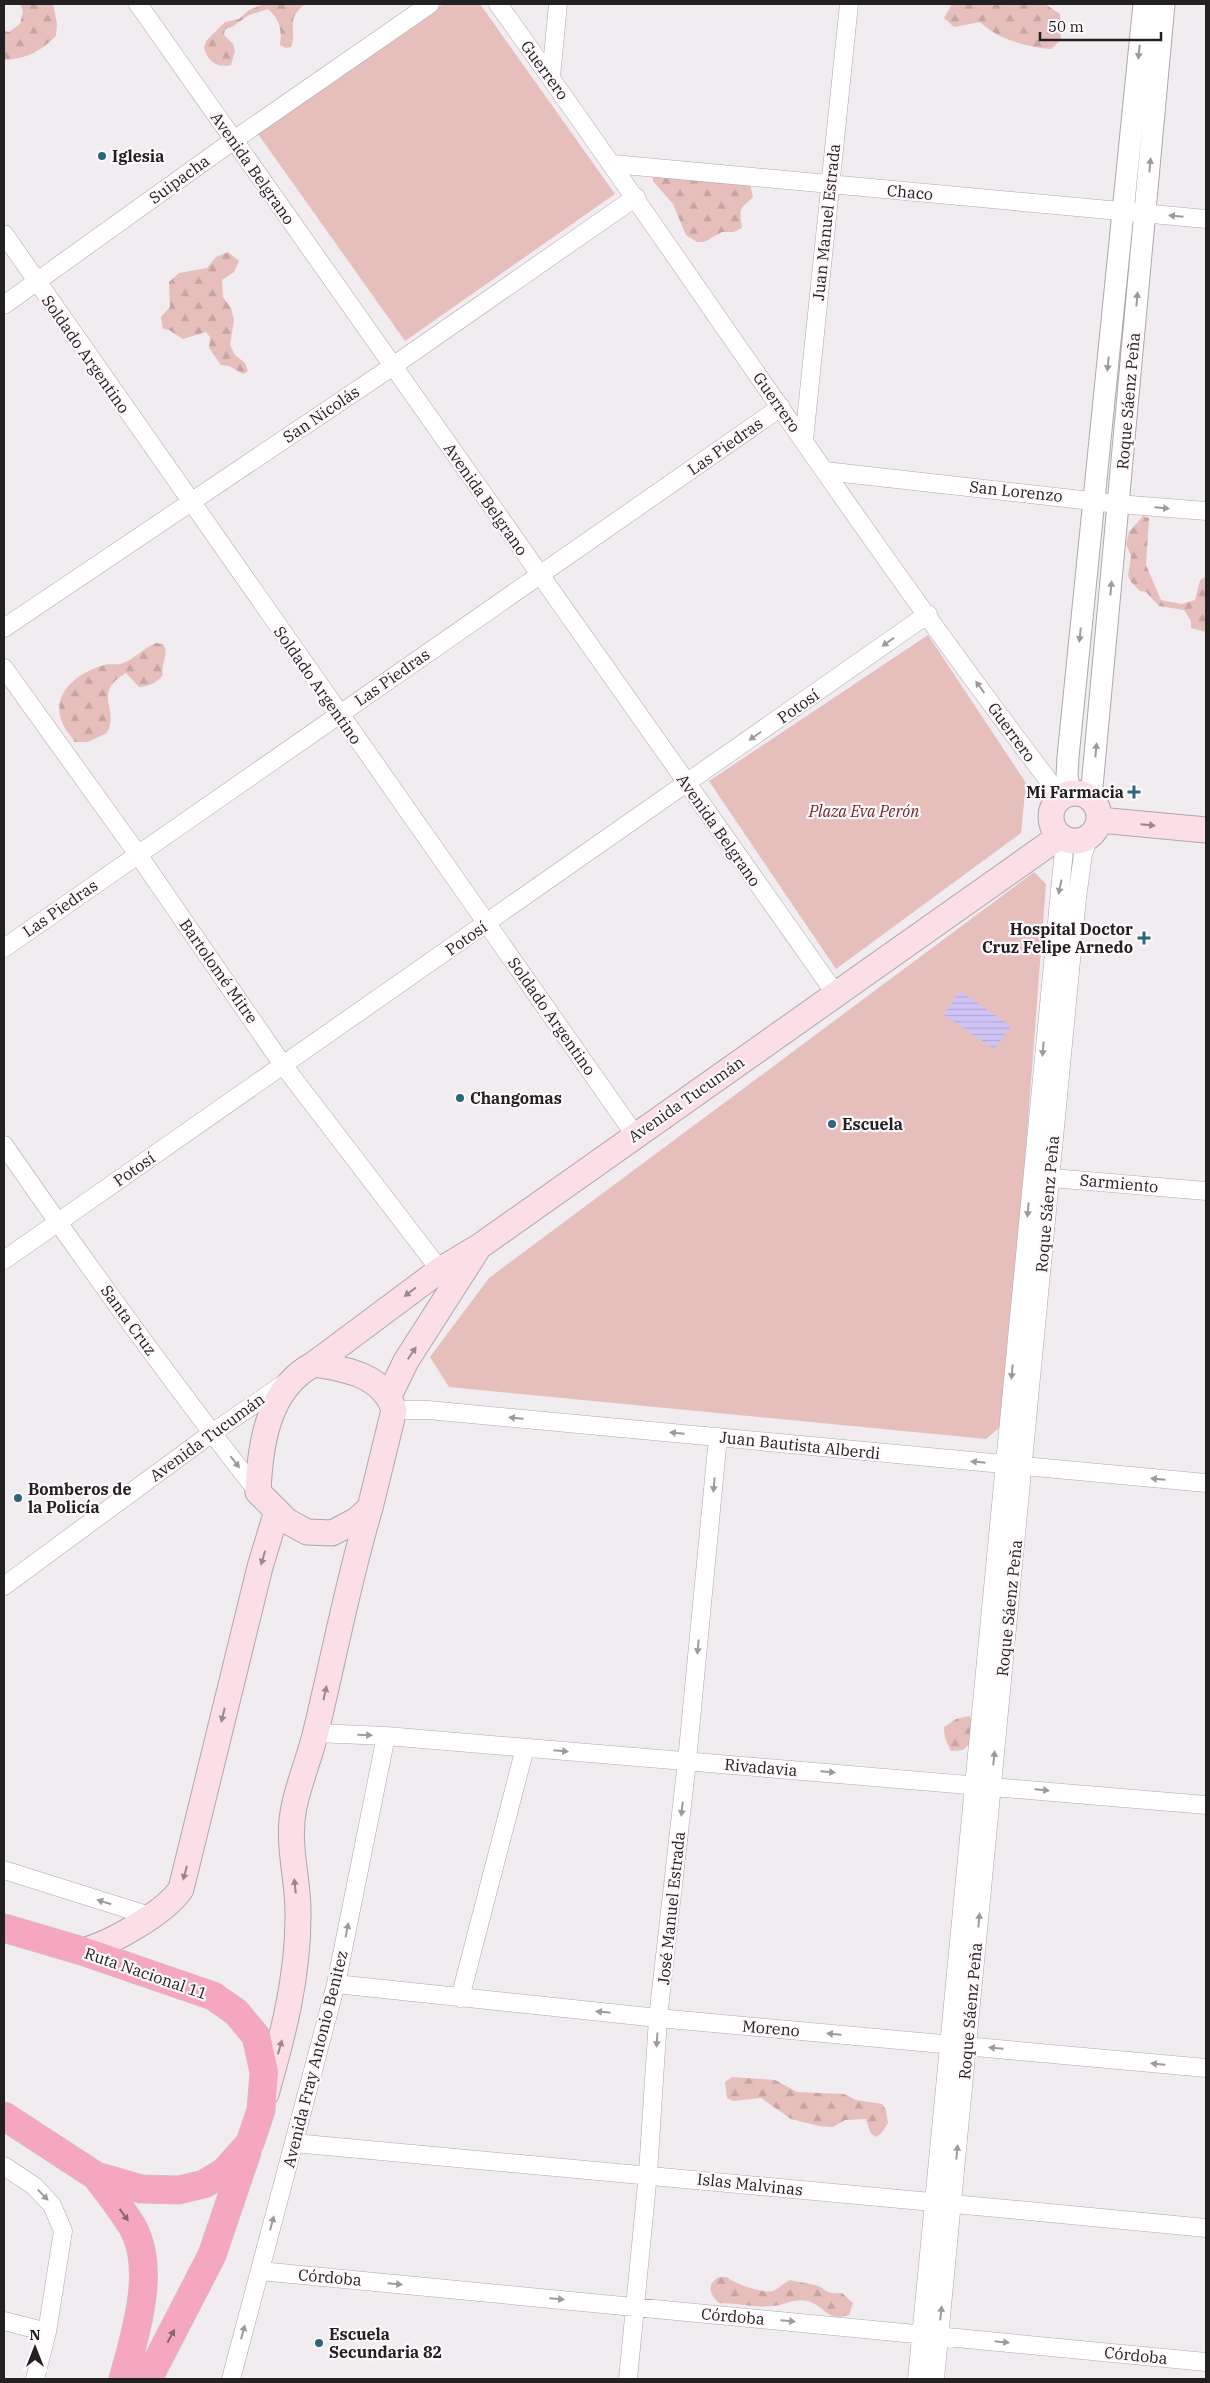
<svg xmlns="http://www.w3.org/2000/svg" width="1210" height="2383" font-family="'IBM Plex Serif',serif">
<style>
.green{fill:#e6bfbc}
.forest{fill:url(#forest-firs)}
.water{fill:url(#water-rules)}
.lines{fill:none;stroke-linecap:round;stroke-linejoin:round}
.minor-casing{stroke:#aca8ab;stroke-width:19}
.tertiary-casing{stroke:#aca8ab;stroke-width:23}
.secondary-casing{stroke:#aca8ab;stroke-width:27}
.trunk-casing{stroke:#cac9ca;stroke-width:29}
.minor{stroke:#fff;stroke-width:18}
.tertiary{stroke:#fff;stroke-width:21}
.secondary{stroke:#fbdee6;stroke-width:25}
.trunk{stroke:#f4a7be;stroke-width:28}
.oneway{fill:#9c9b9b}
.oneway2{fill:#99888d}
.oneway3{fill:#8b6470}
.poi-dot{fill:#2b657e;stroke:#fff9fd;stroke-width:2}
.labels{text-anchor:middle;stroke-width:4.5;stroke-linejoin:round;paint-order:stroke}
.street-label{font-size:16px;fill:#222021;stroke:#fff9fd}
.poi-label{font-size:16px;font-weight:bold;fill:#222021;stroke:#fff9fd;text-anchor:start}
.park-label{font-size:16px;font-style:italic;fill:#6c2626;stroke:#fff9fd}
</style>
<defs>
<pattern id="forest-firs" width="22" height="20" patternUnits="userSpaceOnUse" patternTransform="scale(1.25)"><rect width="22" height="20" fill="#e6bfbc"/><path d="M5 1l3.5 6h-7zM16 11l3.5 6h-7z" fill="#c5a4a1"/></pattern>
<pattern id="water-rules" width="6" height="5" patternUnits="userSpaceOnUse" patternTransform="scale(1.25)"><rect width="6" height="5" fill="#cec3f5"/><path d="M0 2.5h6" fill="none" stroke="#b1a7d2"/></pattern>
</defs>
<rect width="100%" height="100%" fill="#f1ecef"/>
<!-- green -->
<path class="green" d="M443,4H480L615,194L405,341L258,134Z
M928,635L1026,783L1021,833L836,969L709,781Z
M1034,872L1046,884L1005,1423L986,1439L449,1387L430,1357L489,1278Z"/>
<!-- forest -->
<path class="forest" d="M20,4H53L57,23L56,36C41,51 26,59 4,60V31L9,32L20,24L23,11Z
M264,4H305C284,21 298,28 291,47L286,48L280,45C282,29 280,20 268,9L249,15L232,27L225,29L224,35L233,44L235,51L231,65C217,68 208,62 204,48L206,41L225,22L239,19L249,10Z
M952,4H1045L1060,14L1061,40L1051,49C1027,48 996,38 980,22L954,27L944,18Z
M652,173L750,184L753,197C739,211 739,206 742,228L734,232H722L704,242H697L686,235L673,204L653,181Z
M228,252L239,261L234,272L222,280L223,297L231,308L234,320L230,345L235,355L245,363L248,371L243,374L229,366L221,365L209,348L210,337L206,332L183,339L169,330L163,329L161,317L170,307L169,282L179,273L207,268L216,257Z
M1143,516L1149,518L1146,565L1161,600L1182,604L1195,600L1200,580L1206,576V632L1191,628V621L1184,610L1159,606L1146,592L1140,591L1131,582L1128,576L1131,556L1126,544L1129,532Z
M156,643L163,644C170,656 160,663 163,675C158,682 148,687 139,687L126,673C91,694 120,707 107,733L88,742H75C70,735 63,727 61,719C52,691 80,672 104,665C110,663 117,666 123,663C135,659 143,648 156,643Z
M969,1716L977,1727L974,1740L963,1750L951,1751L945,1738L944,1727L956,1719Z
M732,2077L775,2080L797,2092L844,2094L856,2100L882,2104L886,2110L888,2123L881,2134L875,2137L870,2132L866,2119L845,2120L833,2127L819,2126L791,2119L761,2098L733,2101L727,2098L725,2082Z
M720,2277H727C732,2283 765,2294 773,2291C778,2289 784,2283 790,2280C798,2282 806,2283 815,2285C828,2289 823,2294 842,2293L853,2303L849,2315C826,2322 826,2306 807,2301C794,2298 786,2305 773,2306C755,2308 737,2303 719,2303C709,2294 706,2283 720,2277Z"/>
<!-- water -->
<path class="water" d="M960,991L1011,1026L994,1049L944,1015Z"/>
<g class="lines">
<defs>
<path id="minor" d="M138,4L835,993
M498,4C687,267 864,539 1061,797
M551,77L558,4
M613,164L1206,219
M4,234L635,1135
M4,305L234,140L430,4
M804,440L849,4
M825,471L1118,504L1206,511
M4,628L393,366L636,197
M4,668L137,853L283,1065L440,1270
M4,948L781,407
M4,1145C85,1262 169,1379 258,1492
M1040,1177L1206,1191
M4,1260L928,614
M394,1410H428L1206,1483
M4,1586L212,1433L288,1381
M316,1733L386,1736L1206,1805
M4,1870L150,1916
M336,1984L658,2018L1206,2068
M460,1998L525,1748
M294,2143C598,2169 902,2199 1206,2228
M4,2166L34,2186L52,2205L63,2231L47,2332L35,2379
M260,2271L1206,2362
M4,2321L47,2332
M231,2379L336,1984L386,1736
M628,2379L648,2173L658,2018L687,1761L718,1437
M917,2379L1065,839
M935,2379L1077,898L1083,854L1089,837"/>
<path id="tertiary" d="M1070,793L1067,776L1068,757L1144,4
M1091,798L1164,4"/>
<path id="secondary" d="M1051 817a24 24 0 1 1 48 0a24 24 0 1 1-48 0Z
M1099,820L1206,830
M314,1364L440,1270L480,1246L1060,836
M314,1364C346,1369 383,1375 394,1410L370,1508L357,1520L332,1533L307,1532L287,1521L258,1492C260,1444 268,1388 314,1364Z
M389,1396L406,1361L477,1250
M82,1951C110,1944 165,1913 181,1889L260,1567L277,1511
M266,2094C283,2035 298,1978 298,1916C299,1879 286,1845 294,1807C299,1782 310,1757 316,1731C334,1657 348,1581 370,1508"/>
<path id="trunk" d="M4,1928L82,1951L213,1996L236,2012L256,2036L264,2072L261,2110L250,2143L224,2172L204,2184L179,2190L141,2189L96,2176L4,2116
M96,2176C108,2192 121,2208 132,2226C157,2269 135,2335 123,2379
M148,2379L212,2255L247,2152"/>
</defs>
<!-- minor casing -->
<use href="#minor" class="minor-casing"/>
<!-- tertiary casing -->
<use href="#tertiary" class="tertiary-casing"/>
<!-- secondary casing -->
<use href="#secondary" class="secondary-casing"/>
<!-- trunk casing -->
<use href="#trunk" class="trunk-casing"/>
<!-- minor -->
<use href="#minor" class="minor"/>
<!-- tertiary -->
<use href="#tertiary" class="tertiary"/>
<!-- secondary -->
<use href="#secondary" class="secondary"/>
<!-- trunk -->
<use href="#trunk" class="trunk"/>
</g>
<!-- one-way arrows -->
<defs><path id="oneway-solid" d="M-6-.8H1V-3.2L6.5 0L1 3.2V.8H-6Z" transform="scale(1.25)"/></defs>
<g class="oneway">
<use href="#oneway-solid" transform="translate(1139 52) rotate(96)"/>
<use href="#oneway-solid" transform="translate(1150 165) rotate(-85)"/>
<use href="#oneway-solid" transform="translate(1176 216) rotate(-175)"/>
<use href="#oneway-solid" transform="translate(1137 299) rotate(-85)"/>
<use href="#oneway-solid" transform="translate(1108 364) rotate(96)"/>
<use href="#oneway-solid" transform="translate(1162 508) rotate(5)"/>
<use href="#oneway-solid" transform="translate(1111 588) rotate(-85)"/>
<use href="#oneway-solid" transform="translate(1080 635) rotate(96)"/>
<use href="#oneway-solid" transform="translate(888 642) rotate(145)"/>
<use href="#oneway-solid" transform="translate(980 687) rotate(-126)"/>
<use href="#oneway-solid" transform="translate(755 736) rotate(145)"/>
<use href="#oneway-solid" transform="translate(1096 750) rotate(-85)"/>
<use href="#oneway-solid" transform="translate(1060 887) rotate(102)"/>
<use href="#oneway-solid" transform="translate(1043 1049) rotate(95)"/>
<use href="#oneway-solid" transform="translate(1028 1210) rotate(95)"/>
<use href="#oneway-solid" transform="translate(1012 1372) rotate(95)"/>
<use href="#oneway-solid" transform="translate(516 1418) rotate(-175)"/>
<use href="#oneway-solid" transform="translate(677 1433) rotate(-175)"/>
<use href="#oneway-solid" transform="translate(235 1462) rotate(52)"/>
<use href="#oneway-solid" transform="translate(978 1462) rotate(-174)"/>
<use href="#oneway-solid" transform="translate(1158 1479) rotate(-175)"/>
<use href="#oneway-solid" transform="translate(714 1485) rotate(95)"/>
<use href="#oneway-solid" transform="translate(698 1647) rotate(95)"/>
<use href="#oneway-solid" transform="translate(365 1735) rotate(2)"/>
<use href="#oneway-solid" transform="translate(561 1751) rotate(5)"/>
<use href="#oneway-solid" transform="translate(994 1758) rotate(-84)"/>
<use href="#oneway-solid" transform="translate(828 1772) rotate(5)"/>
<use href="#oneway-solid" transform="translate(1042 1790) rotate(5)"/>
<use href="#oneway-solid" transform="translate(682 1809) rotate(96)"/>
<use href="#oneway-solid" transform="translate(104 1902) rotate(-162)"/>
<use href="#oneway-solid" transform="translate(979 1920) rotate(-85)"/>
<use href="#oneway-solid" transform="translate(347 1930) rotate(-79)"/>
<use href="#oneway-solid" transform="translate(603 2012) rotate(-174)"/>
<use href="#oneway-solid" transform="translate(834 2034) rotate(-175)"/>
<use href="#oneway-solid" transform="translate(657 2040) rotate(94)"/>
<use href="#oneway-solid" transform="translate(996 2048) rotate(-175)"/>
<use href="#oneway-solid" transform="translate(1158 2064) rotate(-175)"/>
<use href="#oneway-solid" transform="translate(957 2152) rotate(-85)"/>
<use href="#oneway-solid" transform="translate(43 2195) rotate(46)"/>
<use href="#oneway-solid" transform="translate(272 2223) rotate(-75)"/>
<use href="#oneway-solid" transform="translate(395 2284) rotate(5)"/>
<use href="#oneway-solid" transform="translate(557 2299) rotate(5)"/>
<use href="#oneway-solid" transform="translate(941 2313) rotate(-84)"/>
<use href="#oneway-solid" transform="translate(788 2321) rotate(5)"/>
<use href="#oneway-solid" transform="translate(243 2332) rotate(-75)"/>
<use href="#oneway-solid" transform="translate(1002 2342) rotate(6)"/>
</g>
<g class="oneway2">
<use href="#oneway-solid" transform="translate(1148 825) rotate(5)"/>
<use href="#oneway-solid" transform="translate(410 1292) rotate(143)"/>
<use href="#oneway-solid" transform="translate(412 1353) rotate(-56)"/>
<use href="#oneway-solid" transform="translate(263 1558) rotate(106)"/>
<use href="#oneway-solid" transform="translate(325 1693) rotate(-77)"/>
<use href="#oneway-solid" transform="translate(223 1715) rotate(104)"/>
<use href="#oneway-solid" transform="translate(185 1873) rotate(105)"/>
<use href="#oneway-solid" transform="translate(295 1886) rotate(-96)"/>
<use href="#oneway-solid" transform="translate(280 2047) rotate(-74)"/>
</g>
<g class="oneway3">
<use href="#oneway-solid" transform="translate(124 2215) rotate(54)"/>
<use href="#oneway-solid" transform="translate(171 2336) rotate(-62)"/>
</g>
<!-- markers -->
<g class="poi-dot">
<circle cx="102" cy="156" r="5"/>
<path d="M1131.5 784.5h5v5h5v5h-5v5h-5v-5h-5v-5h5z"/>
<path d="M1141.5 930.5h5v5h5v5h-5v5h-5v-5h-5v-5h5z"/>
<circle cx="460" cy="1098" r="5"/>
<circle cx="832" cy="1124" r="5"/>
<circle cx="18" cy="1498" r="5"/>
<circle cx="319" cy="2343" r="5"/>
</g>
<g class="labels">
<!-- street labels -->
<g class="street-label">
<text transform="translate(545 70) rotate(54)" y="6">Guerrero</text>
<text transform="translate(253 168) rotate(55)" y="6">Avenida Belgrano</text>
<text transform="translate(179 179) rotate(-36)" y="6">Suipacha</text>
<text transform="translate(910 192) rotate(5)" y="6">Chaco</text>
<text transform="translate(826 222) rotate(-84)" y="6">Juan Manuel Estrada</text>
<text transform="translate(86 354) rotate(55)" y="6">Soldado Argentino</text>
<text transform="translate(1128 401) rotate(-85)" y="6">Roque Sáenz Peña</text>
<text transform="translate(777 402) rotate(55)" y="6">Guerrero</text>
<text transform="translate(321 414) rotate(-34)" y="6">San Nicolás</text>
<text transform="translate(725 446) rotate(-35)" y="6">Las Piedras</text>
<text transform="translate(1016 491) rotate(6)" y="6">San Lorenzo</text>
<text transform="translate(486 499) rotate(55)" y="6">Avenida Belgrano</text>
<text transform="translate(392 677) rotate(-35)" y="6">Las Piedras</text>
<text transform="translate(318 685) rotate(55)" y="6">Soldado Argentino</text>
<text transform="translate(798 706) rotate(-35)" y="6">Potosí</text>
<text transform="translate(1012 732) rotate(54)" y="6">Guerrero</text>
<text transform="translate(719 830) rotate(55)" y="6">Avenida Belgrano</text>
<text transform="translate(60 908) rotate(-35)" y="6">Las Piedras</text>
<text transform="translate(466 938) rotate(-35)" y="6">Potosí</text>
<text transform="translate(219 971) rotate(55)" y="6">Bartolomé Mitre</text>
<text transform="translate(552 1016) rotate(55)" y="6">Soldado Argentino</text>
<text transform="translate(686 1099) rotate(-35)" y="6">Avenida Tucumán</text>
<text transform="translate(134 1169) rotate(-35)" y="6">Potosí</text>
<text transform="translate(1119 1183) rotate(5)" y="6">Sarmiento</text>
<text transform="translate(1047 1204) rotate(-85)" y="6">Roque Sáenz Peña</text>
<text transform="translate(129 1320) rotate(54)" y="6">Santa Cruz</text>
<text transform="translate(207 1437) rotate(-36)" y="6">Avenida Tucumán</text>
<text transform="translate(800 1445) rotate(6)" y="6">Juan Bautista Alberdi</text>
<text transform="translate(1009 1608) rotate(-84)" y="6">Roque Sáenz Peña</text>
<text transform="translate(761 1767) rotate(5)" y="6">Rivadavia</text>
<text transform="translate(671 1908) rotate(-84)" y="6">José Manuel Estrada</text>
<text transform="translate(146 1973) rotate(19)" y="6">Ruta Nacional 11</text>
<text transform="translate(970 2011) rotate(-85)" y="6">Roque Sáenz Peña</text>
<text transform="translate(771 2028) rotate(5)" y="6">Moreno</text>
<text transform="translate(315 2059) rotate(-76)" y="6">Avenida Fray Antonio Benitez</text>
<text transform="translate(750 2184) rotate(6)" y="6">Islas Malvinas</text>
<text transform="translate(330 2277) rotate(5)" y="6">Córdoba</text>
<text transform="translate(733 2316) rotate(5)" y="6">Córdoba</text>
<text transform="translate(1136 2355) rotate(6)" y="6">Córdoba</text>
</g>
<!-- poi labels -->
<g class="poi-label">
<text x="112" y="162">Iglesia</text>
<text x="1124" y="798" text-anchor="end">Mi Farmacia</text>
<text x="1133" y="935" text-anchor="end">Hospital Doctor<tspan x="1133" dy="18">Cruz Felipe Arnedo</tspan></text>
<text x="470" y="1104">Changomas</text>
<text x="842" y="1130">Escuela</text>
<text x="28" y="1495">Bomberos de<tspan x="28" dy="18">la Policía</tspan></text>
<text x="329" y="2340">Escuela<tspan x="329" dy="18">Secundaria 82</tspan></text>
</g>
<!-- park labels -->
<g class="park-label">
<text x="864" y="817">Plaza Eva Perón</text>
</g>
</g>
<!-- border -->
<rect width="1210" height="2383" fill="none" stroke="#222021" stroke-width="10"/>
<!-- north arrow -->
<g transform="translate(35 2348)" stroke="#fff9fd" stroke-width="4" paint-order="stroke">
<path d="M0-4L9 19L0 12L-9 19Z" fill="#222021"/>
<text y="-8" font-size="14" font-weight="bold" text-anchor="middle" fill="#222021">N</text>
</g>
<!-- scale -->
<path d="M1040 32v8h121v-8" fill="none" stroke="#222021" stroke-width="2.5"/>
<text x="1048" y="32" font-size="15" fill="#222021" stroke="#fff9fd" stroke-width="4" paint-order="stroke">50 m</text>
</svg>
